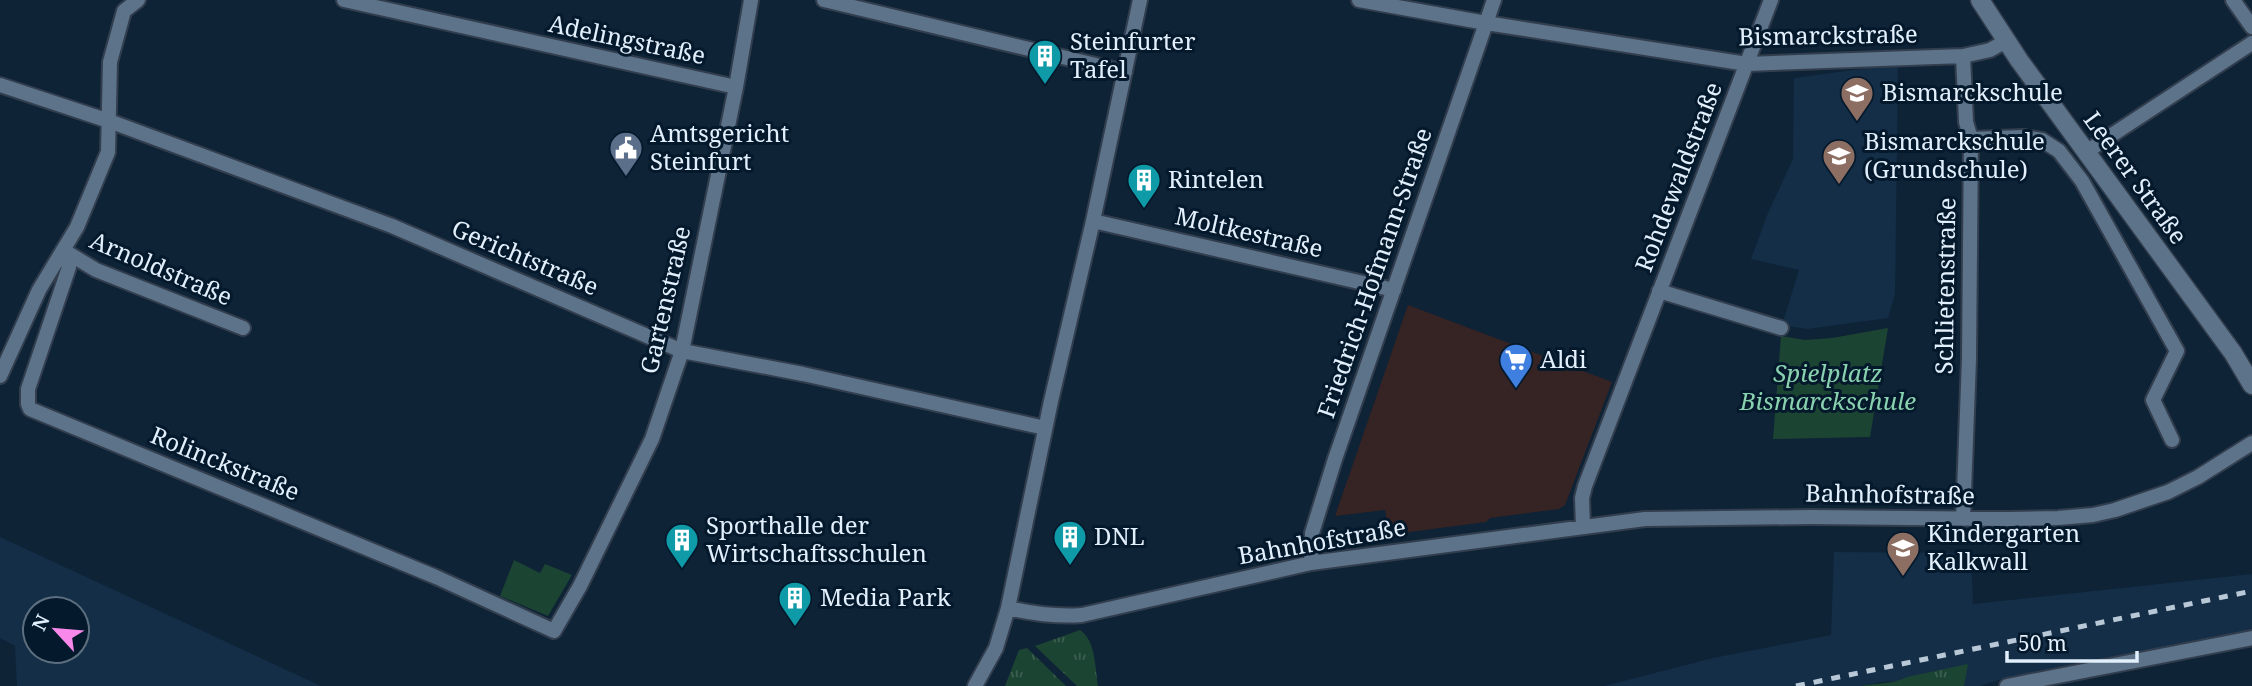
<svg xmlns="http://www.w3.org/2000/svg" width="2252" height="686" font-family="'Noto Serif',serif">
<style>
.commercial{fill:#362324}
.built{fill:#132e46;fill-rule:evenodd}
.grass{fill:url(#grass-tufts)}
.green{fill:#1c4433}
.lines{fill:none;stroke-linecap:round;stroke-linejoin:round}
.minor-casing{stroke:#323e4e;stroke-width:18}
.tertiary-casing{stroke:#323e4e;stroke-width:21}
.minor{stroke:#5c738a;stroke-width:14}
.tertiary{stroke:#5c738a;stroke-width:18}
.rail{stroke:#b9c8d6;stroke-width:5;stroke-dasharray:9 9;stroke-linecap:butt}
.labels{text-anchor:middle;stroke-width:6;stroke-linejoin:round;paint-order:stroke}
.street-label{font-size:24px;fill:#e2effc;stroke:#05192c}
.poi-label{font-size:24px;fill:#e2effc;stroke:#05192c;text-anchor:start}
.park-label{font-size:24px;font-style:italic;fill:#89d2af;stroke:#05192c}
</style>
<defs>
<pattern id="grass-tufts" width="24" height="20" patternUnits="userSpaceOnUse" patternTransform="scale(1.75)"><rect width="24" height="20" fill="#1c4433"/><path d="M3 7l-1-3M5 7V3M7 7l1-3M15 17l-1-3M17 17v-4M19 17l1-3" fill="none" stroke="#3d5f51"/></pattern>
</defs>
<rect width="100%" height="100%" fill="#0e2336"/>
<!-- commercial -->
<path class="commercial" d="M1408,305L1612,382L1565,505L1559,509L1490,518L1486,522L1402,533L1401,529L1389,531L1385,510L1335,516Z"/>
<!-- built -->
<path class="built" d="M1898,64L1895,294L1888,318L1807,329L1782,325L1799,270L1751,259L1768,213L1793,159L1794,78Z
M0,537L321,686H17L15,646L0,638ZM35,609H77V651H35Z
M1834,552L1971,553L1973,604L2252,574V630L2008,677L1980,686H1964L1965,684L1907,677L1898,681L1881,682L1861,686H1604L1713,658L1831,635Z"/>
<!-- grass -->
<path class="grass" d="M1080,630C1096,641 1095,668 1098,686H1077L1035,646Z
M1027,648L1066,686H1005L1019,650Z
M1968,664L1964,686H1861C1877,683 1893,684 1907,677Z"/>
<!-- green -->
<path class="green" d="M1888,328L1870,437L1773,439L1781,336L1805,340L1832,338Z
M514,560L540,573L545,564L572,575L548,616L500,596Z"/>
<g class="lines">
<defs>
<path id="minor" d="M344,0L736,87
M824,0L1125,72
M1359,0L1486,23L1747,64L1963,56L1990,50L2006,41
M2233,0L2252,27
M1963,56L1966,122L1971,139L1969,359L1963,519
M0,85L109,121L392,226L682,351L803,374L1045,428
M1971,139L2023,137L2042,140L2059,151L2082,181L2177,351L2153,400L2172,440
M2086,152L2252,43
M1093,221L1394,290
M63,250L69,267L28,389V404L30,409L436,577L554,631L580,586L652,439L682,351L736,87L751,0
M63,250L96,270L243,328
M1659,291L1781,328
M0,376L39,290L77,227L108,152L110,62L124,11L138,0
M1583,526L1582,498L1585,486L1771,0
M1311,563L1312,533L1335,459L1494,0
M1008,608C1034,614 1056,617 1082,615L1311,563L1645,519L1811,517L2010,519L2058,518L2093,515L2115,510L2168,492L2198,477L2252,443
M975,686L996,648L1008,608L1051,401L1093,221L1140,0
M2007,686L2252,638"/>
<path id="tertiary" d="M1980,0L2019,60L2233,353L2252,385"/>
</defs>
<!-- minor casing -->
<use href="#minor" class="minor-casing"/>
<!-- tertiary casing -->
<use href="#tertiary" class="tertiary-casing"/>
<!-- minor -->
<use href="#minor" class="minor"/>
<!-- tertiary -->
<use href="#tertiary" class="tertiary"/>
<!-- rail -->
<path class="rail" d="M1796,686L2252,591"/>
</g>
<!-- icons -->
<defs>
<symbol id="building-pin" viewBox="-11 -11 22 30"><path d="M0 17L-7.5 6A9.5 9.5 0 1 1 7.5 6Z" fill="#0f9aa8" stroke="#05192c"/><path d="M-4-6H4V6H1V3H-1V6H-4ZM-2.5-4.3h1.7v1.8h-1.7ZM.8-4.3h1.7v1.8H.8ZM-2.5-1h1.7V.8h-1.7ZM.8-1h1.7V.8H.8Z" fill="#fff"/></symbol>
<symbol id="school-pin" viewBox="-11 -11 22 30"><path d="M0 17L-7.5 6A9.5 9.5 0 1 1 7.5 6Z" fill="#8d6e63" stroke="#05192c"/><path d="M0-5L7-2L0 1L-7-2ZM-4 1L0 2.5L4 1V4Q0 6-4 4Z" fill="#fff"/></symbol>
<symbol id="civic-pin" viewBox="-11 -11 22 30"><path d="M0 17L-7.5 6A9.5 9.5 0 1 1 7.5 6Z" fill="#5c6f8a" stroke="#05192c"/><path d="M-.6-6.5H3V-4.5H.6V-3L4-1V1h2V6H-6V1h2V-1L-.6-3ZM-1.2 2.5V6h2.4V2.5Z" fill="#fff"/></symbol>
<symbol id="supermarket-pin" viewBox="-11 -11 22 30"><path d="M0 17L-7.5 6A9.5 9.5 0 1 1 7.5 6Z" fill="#3f7fe0" stroke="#05192c"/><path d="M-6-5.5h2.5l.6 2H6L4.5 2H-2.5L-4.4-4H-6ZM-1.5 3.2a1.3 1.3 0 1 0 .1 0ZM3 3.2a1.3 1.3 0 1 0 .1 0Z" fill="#fff"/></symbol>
</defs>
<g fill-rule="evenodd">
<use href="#building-pin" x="1026" y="37" width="38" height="52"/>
<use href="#school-pin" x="1838" y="74" width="38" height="52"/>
<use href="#civic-pin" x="607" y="129" width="38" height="52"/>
<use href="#school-pin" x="1820" y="137" width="38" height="52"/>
<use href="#building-pin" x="1125" y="161" width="38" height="52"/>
<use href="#supermarket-pin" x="1497" y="341" width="38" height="52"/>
<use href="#building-pin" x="1051" y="518" width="38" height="52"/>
<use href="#building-pin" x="663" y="521" width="38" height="52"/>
<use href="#school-pin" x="1884" y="529" width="38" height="52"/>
<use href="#building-pin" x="776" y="579" width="38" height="52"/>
</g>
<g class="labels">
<!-- street labels -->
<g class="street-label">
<text transform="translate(1828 36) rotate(-1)" y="8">Bismarckstraße</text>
<text transform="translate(627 40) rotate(12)" y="8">Adelingstraße</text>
<text transform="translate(1679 177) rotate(-69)" y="8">Rohdewaldstraße</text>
<text transform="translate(2135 178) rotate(54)" y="8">Leerer Straße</text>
<text transform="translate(1249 233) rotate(13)" y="8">Moltkestraße</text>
<text transform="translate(525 258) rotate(23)" y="8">Gerichtstraße</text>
<text transform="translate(161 269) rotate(23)" y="8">Arnoldstraße</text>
<text transform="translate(1375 273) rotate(-71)" y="8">Friedrich-Hofmann-Straße</text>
<text transform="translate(1946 286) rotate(-89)" y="8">Schlietenstraße</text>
<text transform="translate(666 300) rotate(-77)" y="8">Gartenstraße</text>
<text transform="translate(225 464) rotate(22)" y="8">Rolinckstraße</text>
<text transform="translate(1890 495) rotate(1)" y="8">Bahnhofstraße</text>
<text transform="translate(1322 542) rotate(-10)" y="8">Bahnhofstraße</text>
</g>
<!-- poi labels -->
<g class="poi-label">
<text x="1070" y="50">Steinfurter<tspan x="1070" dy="28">Tafel</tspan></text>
<text x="1882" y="101">Bismarckschule</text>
<text x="650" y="142">Amtsgericht<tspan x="650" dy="28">Steinfurt</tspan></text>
<text x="1864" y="150">Bismarckschule<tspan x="1864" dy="28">(Grundschule)</tspan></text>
<text x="1168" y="188">Rintelen</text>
<text x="1540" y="368">Aldi</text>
<text x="706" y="534">Sporthalle der<tspan x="706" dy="28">Wirtschaftsschulen</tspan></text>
<text x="1927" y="542">Kindergarten<tspan x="1927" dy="28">Kalkwall</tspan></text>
<text x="1094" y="545">DNL</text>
<text x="820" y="606">Media Park</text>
</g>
<!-- park labels -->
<g class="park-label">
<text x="1828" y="382">Spielplatz<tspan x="1828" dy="28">Bismarckschule</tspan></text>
</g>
</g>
<!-- north arrow -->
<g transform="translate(56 630) rotate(296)"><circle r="33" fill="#05192c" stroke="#5d6f7f" stroke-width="2"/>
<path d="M0-5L12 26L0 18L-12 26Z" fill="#f888ea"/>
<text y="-10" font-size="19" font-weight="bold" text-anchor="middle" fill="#e2effc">N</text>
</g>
<!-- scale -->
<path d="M2007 651v10h130v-10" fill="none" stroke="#e2effc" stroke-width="3.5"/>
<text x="2018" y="651" font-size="21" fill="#e2effc" stroke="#05192c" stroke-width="5" paint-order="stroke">50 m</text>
</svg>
